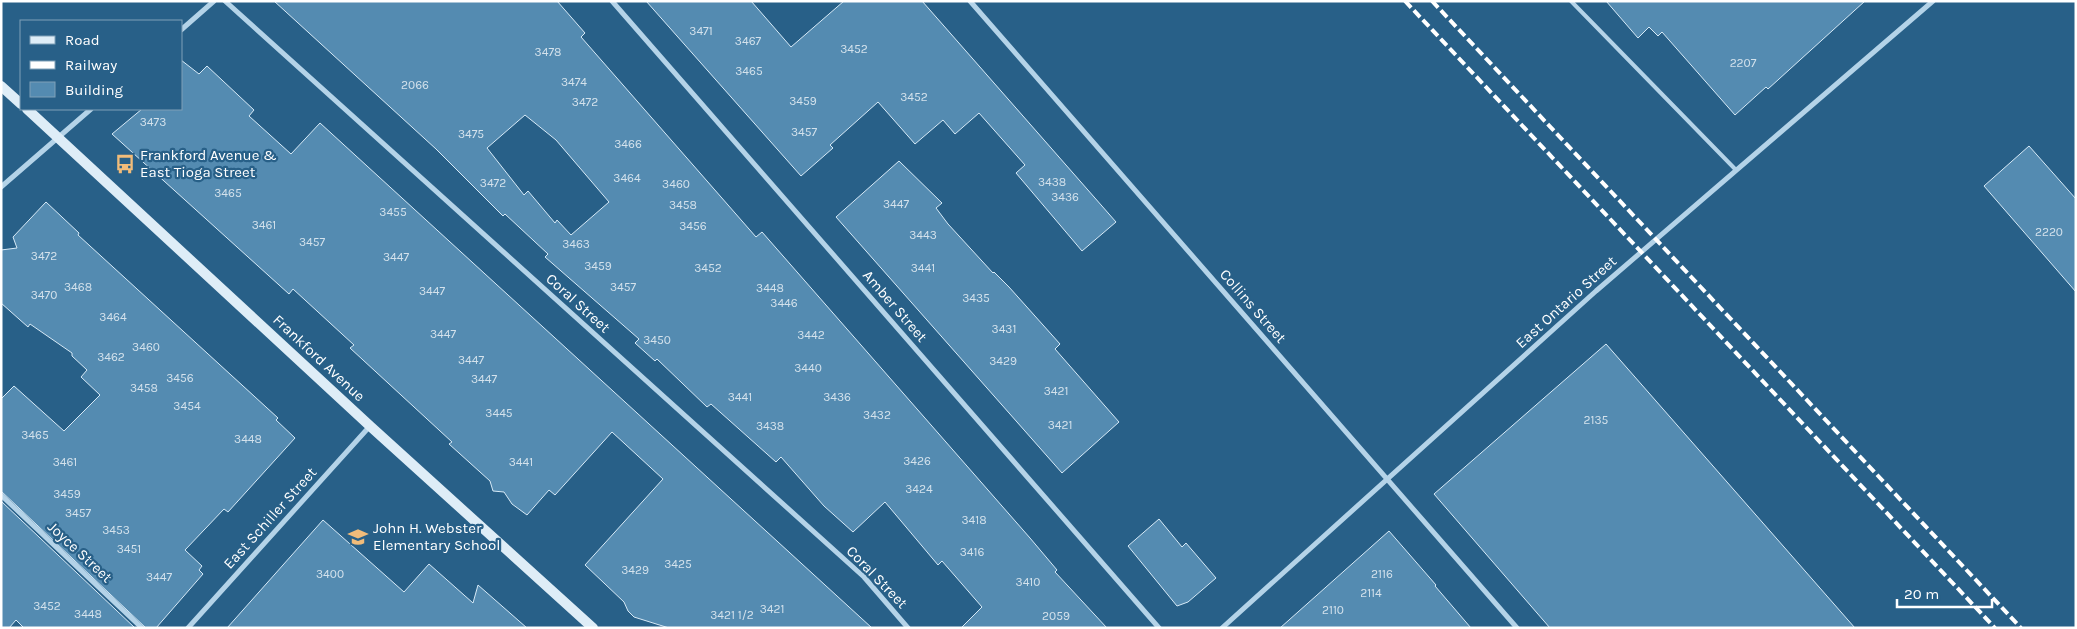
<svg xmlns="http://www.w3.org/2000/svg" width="2077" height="629" font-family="Karla,sans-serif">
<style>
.building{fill:#548bb1;stroke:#d7eaf7;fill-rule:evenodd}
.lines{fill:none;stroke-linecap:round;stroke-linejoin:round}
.service{stroke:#b4d3e8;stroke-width:4}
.minor{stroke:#b4d3e8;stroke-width:5}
.secondary{stroke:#deedf7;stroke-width:10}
.rail{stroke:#fff;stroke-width:4;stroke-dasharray:9 4;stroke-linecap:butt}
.labels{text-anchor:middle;stroke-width:4.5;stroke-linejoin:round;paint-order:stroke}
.number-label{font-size:12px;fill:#d4e2ec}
.poi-label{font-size:15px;fill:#fff;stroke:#286088;text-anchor:start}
.street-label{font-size:15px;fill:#fff;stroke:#286088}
</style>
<rect width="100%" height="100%" fill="#286088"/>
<!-- building -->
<path class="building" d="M274,1H557L585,33L581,37L756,237L762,232L1030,538L1057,570L1055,572L1107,628H961L982,607L942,561L938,565L885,502L853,532L824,506L781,457L776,462L711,404L707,407L657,359L655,361L635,343L639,339L545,257L548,254L505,214L503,216L436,149ZM525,115L556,140L609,202L571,235L557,220L555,223L528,191L524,195L487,148Z
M646,1H751L791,47L844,1H922L1116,222L1082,251L1016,173L1025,165L979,113L955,134L943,120L915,144L878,102L830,145L833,148L801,176Z
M1606,1H1865L1768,89L1766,87L1735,115L1662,32L1658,36L1649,27L1638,38Z
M181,60L199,74L207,66L254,110L249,116L291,154L320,123L872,628H669L634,617L628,611L624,602L585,565L663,479L612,432L555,495L549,490L527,515L512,504L504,492L493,491L490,481L449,444L452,442L350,348L354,345L293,289L289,294L112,134L142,109H181Z
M2029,146L2076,199V292L1984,186Z
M899,161L942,203L936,208L948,224L993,273L994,272L1009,287L1060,344L1055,349L1119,422L1062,473L836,217Z
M46,202L79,233L78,235L278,418L276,420L295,438L228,512L224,509L185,550L202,566L199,570L203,574L156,628H146L1,491V399L14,386L64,431L100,395L81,377L87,370L72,356V353L30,324L28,327L1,303V250L17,248L13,237Z
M1606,344L1855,628H1550L1434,494Z
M1,501L135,628H24L16,620L9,628H1Z
M1159,519L1182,547L1186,543L1216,578L1188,602L1177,606L1128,546Z
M323,520L404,592L429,564L473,603L478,585L527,628H227Z
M1389,531L1436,585L1435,586L1471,628H1280Z"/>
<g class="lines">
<!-- service -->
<path class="service" d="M1571,1L1736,170"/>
<!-- minor -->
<path class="minor" d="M225,1L864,577L908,628
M612,1L1159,628
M970,1L1517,628
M181,30L214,1
M1,187L91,109
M1,495L142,628
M188,628L370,426
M1222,628L1596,291L1933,1"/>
<!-- secondary -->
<path class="secondary" d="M1,86L21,104
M27,109L370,426L593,628"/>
<!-- rail -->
<path class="rail" d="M1405,1L1995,628
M1432,1L2021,628"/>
</g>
<!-- icons -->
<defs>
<symbol id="bus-bare" viewBox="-9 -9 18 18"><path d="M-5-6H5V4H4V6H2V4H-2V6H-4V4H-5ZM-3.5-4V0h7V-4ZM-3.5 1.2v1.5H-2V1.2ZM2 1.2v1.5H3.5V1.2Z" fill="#f1bc7a" stroke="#286088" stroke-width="2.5" paint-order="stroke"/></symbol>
<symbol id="school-bare" viewBox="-9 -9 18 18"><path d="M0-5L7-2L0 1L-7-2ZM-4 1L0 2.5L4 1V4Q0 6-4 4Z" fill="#f1bc7a" stroke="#286088" stroke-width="2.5" paint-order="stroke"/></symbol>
</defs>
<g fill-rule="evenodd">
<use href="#bus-bare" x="111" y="150" width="28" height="28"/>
<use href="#school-bare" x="344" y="523" width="28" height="28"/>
</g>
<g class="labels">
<!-- number labels -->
<g class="number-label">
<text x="701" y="35">3471</text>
<text x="748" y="45">3467</text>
<text x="854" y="53">3452</text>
<text x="548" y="56">3478</text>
<text x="1743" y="67">2207</text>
<text x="749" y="75">3465</text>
<text x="574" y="86">3474</text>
<text x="415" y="89">2066</text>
<text x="914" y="101">3452</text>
<text x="803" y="105">3459</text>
<text x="585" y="106">3472</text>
<text x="153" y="126">3473</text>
<text x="804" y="136">3457</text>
<text x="471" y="138">3475</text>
<text x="628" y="148">3466</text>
<text x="627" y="182">3464</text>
<text x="1052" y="186">3438</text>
<text x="493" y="187">3472</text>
<text x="676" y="188">3460</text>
<text x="228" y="197">3465</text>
<text x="1065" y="201">3436</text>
<text x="896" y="208">3447</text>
<text x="683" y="209">3458</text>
<text x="393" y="216">3455</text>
<text x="264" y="229">3461</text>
<text x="693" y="230">3456</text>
<text x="2049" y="236">2220</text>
<text x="923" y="239">3443</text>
<text x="312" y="246">3457</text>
<text x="576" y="248">3463</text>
<text x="44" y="260">3472</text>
<text x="396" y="261">3447</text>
<text x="598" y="270">3459</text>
<text x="708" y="272">3452</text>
<text x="923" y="272">3441</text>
<text x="78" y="291">3468</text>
<text x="623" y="291">3457</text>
<text x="770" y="292">3448</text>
<text x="432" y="295">3447</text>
<text x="44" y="299">3470</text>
<text x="976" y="302">3435</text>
<text x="784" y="307">3446</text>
<text x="113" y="321">3464</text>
<text x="1004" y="333">3431</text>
<text x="443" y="338">3447</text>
<text x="811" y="339">3442</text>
<text x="657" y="344">3450</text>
<text x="146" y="351">3460</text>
<text x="111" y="361">3462</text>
<text x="471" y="364">3447</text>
<text x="1003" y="365">3429</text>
<text x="808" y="372">3440</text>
<text x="180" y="382">3456</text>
<text x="484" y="383">3447</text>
<text x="144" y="392">3458</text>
<text x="1056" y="395">3421</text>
<text x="740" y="401">3441</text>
<text x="837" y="401">3436</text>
<text x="187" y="410">3454</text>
<text x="499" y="417">3445</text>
<text x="877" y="419">3432</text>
<text x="1596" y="424">2135</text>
<text x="1060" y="429">3421</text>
<text x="770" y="430">3438</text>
<text x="35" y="439">3465</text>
<text x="248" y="443">3448</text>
<text x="917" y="465">3426</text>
<text x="65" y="466">3461</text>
<text x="521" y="466">3441</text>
<text x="919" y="493">3424</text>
<text x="67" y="498">3459</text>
<text x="78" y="517">3457</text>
<text x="974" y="524">3418</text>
<text x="116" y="534">3453</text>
<text x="129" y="553">3451</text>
<text x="972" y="556">3416</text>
<text x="678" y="568">3425</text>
<text x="635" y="574">3429</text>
<text x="330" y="578">3400</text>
<text x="1382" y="578">2116</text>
<text x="159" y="581">3447</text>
<text x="1028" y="586">3410</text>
<text x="1371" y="597">2114</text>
<text x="47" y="610">3452</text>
<text x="772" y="613">3421</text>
<text x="1333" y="614">2110</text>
<text x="88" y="618">3448</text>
<text x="732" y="619">3421 1/2</text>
<text x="1056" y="620">2059</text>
</g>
<!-- poi labels -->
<g class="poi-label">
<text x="140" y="160">Frankford Avenue &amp;<tspan x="140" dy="17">East Tioga Street</tspan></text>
<text x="373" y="533">John H. Webster<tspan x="373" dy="17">Elementary School</tspan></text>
</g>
<!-- street labels -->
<g class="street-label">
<text transform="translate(1566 302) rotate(-42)" y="5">East Ontario Street</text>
<text transform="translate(578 303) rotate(42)" y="5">Coral Street</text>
<text transform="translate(895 306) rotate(49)" y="5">Amber Street</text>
<text transform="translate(1253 306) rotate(49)" y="5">Collins Street</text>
<text transform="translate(319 358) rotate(43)" y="5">Frankford Avenue</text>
<text transform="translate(270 518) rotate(-48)" y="5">East Schiller Street</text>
<text transform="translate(80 552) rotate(43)" y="5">Joyce Street</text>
<text transform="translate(877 577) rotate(46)" y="5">Coral Street</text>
</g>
</g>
<!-- border -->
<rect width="2077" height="629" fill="none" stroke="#ffffff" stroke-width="5"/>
<!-- legend -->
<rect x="20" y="20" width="162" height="90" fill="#286088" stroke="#7ea0b8"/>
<rect x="30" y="36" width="25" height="8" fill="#deedf7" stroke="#7ea0b8"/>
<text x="65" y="45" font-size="15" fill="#ffffff">Road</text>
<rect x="30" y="61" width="25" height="8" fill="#ffffff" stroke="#7ea0b8"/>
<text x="65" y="70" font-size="15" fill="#ffffff">Railway</text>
<rect x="30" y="82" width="25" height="15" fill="#548bb1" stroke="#7ea0b8"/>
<text x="65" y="95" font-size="15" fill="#ffffff">Building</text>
<!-- scale -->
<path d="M1897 599v8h95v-8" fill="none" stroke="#ffffff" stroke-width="2.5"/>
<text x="1904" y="599" font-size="15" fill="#ffffff" stroke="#286088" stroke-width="4" paint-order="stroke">20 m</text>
</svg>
